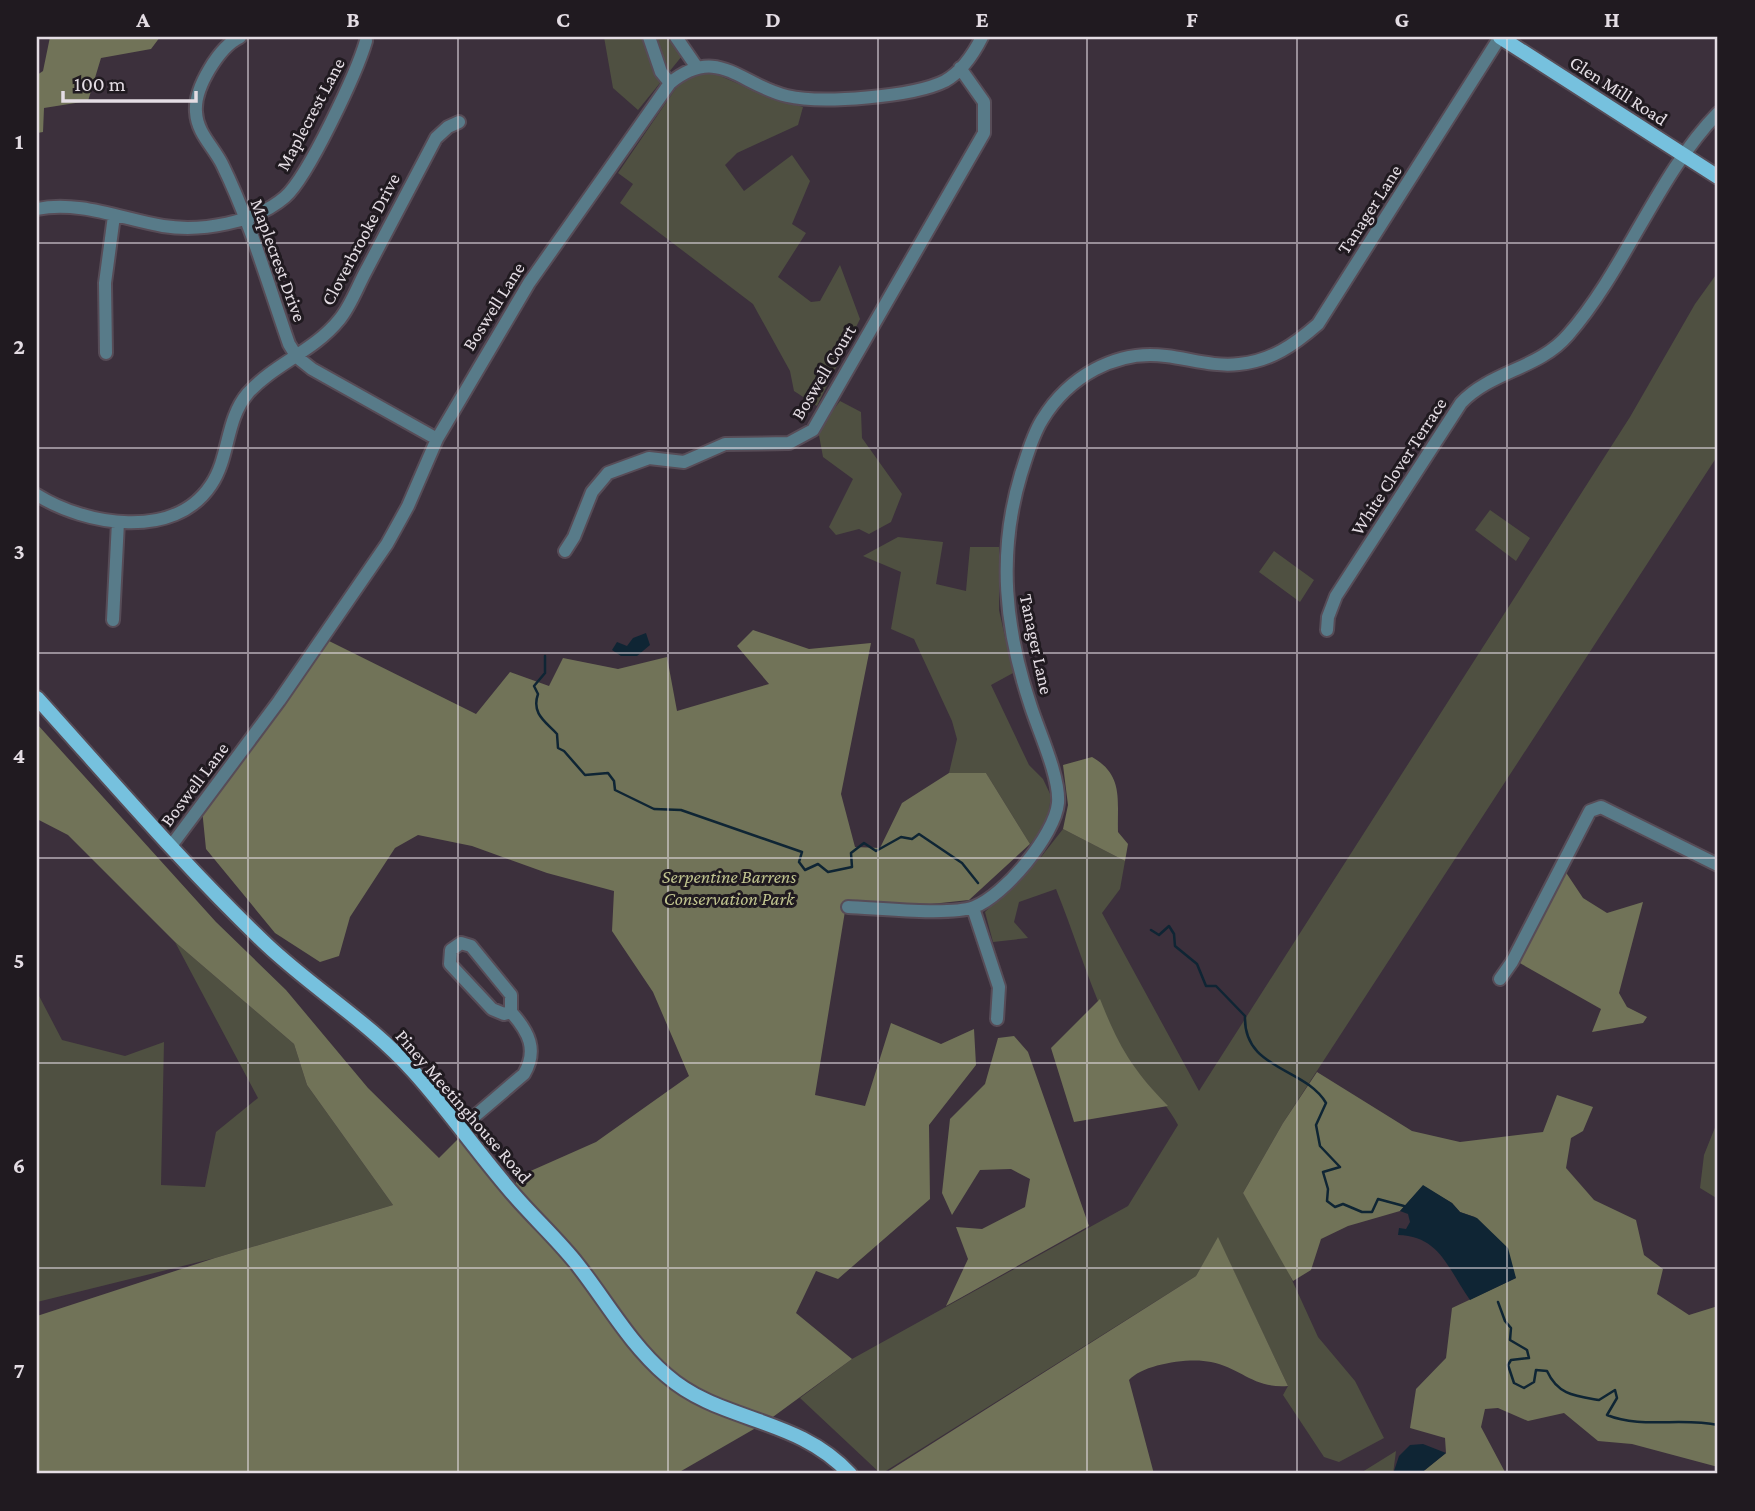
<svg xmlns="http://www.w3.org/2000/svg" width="1755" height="1511" font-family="'Crimson Pro',serif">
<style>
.green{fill:#4f5041}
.forest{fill:#717358}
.water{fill:#0f2534}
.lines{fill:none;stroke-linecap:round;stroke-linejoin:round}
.stream{stroke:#0f2534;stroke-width:2.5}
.minor-casing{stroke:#574c57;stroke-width:16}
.major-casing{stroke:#574c57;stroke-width:18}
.minor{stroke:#587b89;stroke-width:12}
.major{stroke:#76c1de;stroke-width:14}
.grid{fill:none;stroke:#e4dde4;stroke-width:2;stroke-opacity:0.55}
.labels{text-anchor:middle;stroke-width:6;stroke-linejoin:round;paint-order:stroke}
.street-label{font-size:19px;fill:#e4dde4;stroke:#201a20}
.park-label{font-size:19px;font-style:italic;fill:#c0c48f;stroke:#201a20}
.neatline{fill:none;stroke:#e4dde4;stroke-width:2.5}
.grid-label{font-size:23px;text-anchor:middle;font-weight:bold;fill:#e4dde4}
</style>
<rect width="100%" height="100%" fill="#3c303c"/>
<!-- green -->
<path class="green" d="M604,37H670L682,56L638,110L613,88Z
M711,72L767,96L803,107L798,125L737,153L725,165L744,191L792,155L810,181L792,224L806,233L778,277L811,302L820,301L840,265L860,319L817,406L794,391L790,371L753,304L620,203L633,184L618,173L678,85L694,76Z
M1718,272V455L1283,1123L1243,1193L1282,1258L1318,1337L1355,1381L1384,1438L1339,1462L1324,1457L1283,1395L1288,1386L1218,1238L1196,1276L881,1474L800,1398L852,1359L1128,1206L1178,1125C1162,1094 1134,1075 1118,1044C1093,998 1076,938 1056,889L1019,902L1014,922L1028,938L993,942L985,912L1041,857L1063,829L1125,861L1120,889L1102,913L1199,1091L1630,417L1695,304Z
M840,401L861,412L862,438L902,494L891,522L869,534L859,529L836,535L829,527L853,479L823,457L818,430Z
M1490,510L1530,538L1516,561L1475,530Z
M898,537L943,542L936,584L966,591L970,547H999V610L1013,673L991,685L1029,765L1043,779L1051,796L1047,824L1030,844L986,773H949L957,739L952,721L914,639L891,629L901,572L863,556Z
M1274,551L1314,580L1300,602L1259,572Z
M175,942L294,1044L307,1085L393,1205L215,1258L37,1302V992L62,1040L125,1056L164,1042L161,1185L205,1187L216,1132L258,1098Z
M1718,1120V1199L1700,1188L1704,1155Z
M1396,1451L1393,1474H1359Z"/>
<!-- forest -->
<path class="forest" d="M50,37H160L151,49L101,58L88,101L44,108L43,132L37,133V75L43,71Z
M753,630L809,649L871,643L841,794L855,847L880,848L902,803L949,773H986L1030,844L969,900L931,904L846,905L815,1095L865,1106L891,1023L941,1044L974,1029L976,1065L929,1125L930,1199L838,1279L816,1271L796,1313L852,1359L766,1422L676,1474H37V1316L215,1258L393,1205L307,1085L294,1044L175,942L68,835L37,819V724L216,922L286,990L368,1088L439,1158L465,1132L514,1194L517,1177L596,1142L689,1076L653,992L612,931L614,891L547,873L472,846L418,835L395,848L350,917L339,956L320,962L275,933L206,849L202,809L323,638L476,714L510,672L549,686L563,658L618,669L667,657L677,711L769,684L737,646Z
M1092,757C1124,775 1117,800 1118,832L1128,844L1125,861L1063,829L1068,805L1063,765Z
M1565,871L1583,898L1607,913L1643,902L1619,993L1627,1007L1647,1017L1643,1023L1592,1032L1601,1009L1518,962Z
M1100,999C1119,1047 1132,1069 1168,1106L1074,1122L1051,1048Z
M1014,1036L1028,1052L1089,1226L946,1306L968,1259L956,1227L982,1229L1025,1207L1030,1179L1011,1169L980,1170L952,1215L942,1193L950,1119L985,1084L998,1038Z
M1317,1072L1412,1131L1460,1142L1543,1132L1557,1095L1593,1107L1583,1131L1571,1138L1566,1168L1594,1200L1636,1220L1644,1255L1663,1269L1657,1294L1689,1315L1718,1306V1467L1632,1444L1598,1441L1564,1413L1528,1421L1498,1408L1485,1409L1481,1427L1506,1474H1420L1446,1453L1445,1438L1410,1428L1416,1389L1446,1358L1452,1308L1516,1278L1475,1217L1460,1212L1452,1203L1423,1186L1400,1211L1348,1226L1321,1239L1311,1270L1293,1281L1243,1193L1283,1123Z
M1218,1237L1288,1386C1254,1389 1241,1368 1211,1362C1190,1357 1143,1364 1129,1380L1154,1474H884L1196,1276Z"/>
<!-- water -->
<path class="water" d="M646,633L650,645L637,656H621L612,650L617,642L627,646L633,638Z
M1423,1185L1452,1203L1460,1212L1477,1218L1508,1248L1516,1278L1470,1300C1448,1269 1440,1236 1398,1235L1399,1228L1406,1229L1410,1222L1408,1214L1400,1211Z
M1423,1444L1446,1453L1420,1474H1393L1399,1456L1410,1445Z"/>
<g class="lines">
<!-- stream -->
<path class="stream" d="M545,656V673L534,686L538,694C531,714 546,722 557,734L558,748L564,751L585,775L608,773L614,781L615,790L654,809L681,810L802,852L799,862L805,870L818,864L828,872L852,867L851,853L864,843L876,851L901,837L912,839L919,834L962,863L978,883
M1151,930L1159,935L1169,926L1174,934L1175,946L1197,964L1206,986H1216L1245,1016C1243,1070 1305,1067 1326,1103L1316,1125L1320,1146L1340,1167L1323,1172L1328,1189L1327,1201L1335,1207L1343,1204L1362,1212H1372L1378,1199L1404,1206
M1498,1302L1505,1321L1511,1328L1510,1340L1527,1350L1529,1358L1511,1360L1508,1365L1514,1383L1524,1388L1534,1382L1536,1370L1547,1371C1558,1395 1575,1396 1599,1400L1615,1390L1617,1398L1607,1415C1641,1429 1682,1417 1718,1425"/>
<defs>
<path id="minor" d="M240,37C219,47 194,88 196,112C197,133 213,146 222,164C250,221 268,284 289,344L297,357L312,369L437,439
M649,37L661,72L670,83
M676,37L696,66
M37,209C78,200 122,219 163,226C201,232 255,223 285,197C308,177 357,72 366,41
M106,353L105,283L114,216
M37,495C85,525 174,541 211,485C230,457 225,420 248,393C274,364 314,351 339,320C351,306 358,285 367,269C390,225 413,182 436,138L448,127L459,122
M565,551L574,537L592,492L608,473L649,458L684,462L725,444L789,443L813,430L984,133V102L960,68
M113,620L118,522
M1327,630L1328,617L1336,596L1461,403C1491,371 1539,369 1568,335C1625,270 1658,174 1718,113
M171,846L279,701L387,544L408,506L437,439L529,283L670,83C718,44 740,85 787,96C821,104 913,97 945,81C961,72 974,53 982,37
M848,907C877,908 950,916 974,907C1004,896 1055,835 1058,803C1060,777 1039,732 1031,707C1005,629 997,554 1021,474C1027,456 1032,436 1042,420C1068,377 1116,349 1166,356C1191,359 1214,367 1239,364C1271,361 1294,345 1318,324L1500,37
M973,908L999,987L997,1019
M461,943L471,946L511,995V1012L504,1014L492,1009L450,964L451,950Z
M1500,979L1512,962L1590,811L1601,807L1718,865
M461,1128L524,1074C538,1050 529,1032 511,1012"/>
<path id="major" d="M1500,37L1718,177
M37,698C112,781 186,868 267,945C315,990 369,1022 414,1072C450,1112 480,1156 515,1196C535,1219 558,1240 577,1264C607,1302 629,1343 666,1375C720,1423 797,1416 850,1474"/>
</defs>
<!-- minor casing -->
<use href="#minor" class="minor-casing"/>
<!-- major casing -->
<use href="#major" class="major-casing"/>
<!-- minor -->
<use href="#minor" class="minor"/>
<!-- major -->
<use href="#major" class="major"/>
</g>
<!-- grid -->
<path class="grid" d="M248,37V1474M458,37V1474M668,37V1474M878,37V1474M1087,37V1474M1297,37V1474M1507,37V1474M37,243H1718M37,448H1718M37,653H1718M37,858H1718M37,1063H1718M37,1268H1718"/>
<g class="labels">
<!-- street labels -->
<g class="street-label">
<text transform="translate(1619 90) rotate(33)" y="7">Glen Mill Road</text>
<text transform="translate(310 114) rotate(-62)" y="7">Maplecrest Lane</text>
<text transform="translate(1369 209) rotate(-57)" y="7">Tanager Lane</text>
<text transform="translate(360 239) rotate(-62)" y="7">Cloverbrooke Drive</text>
<text transform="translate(279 260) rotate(70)" y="7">Maplecrest Drive</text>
<text transform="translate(493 306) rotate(-58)" y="7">Boswell Lane</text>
<text transform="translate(823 372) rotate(-59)" y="7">Boswell Court</text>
<text transform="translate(1398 466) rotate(-57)" y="7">White Clover Terrace</text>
<text transform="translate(1037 644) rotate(78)" y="7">Tanager Lane</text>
<text transform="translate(194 784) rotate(-53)" y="7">Boswell Lane</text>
<text transform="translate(464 1106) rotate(49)" y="7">Piney Meetinghouse Road</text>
</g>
<!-- park labels -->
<g class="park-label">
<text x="729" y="883">Serpentine Barrens<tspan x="729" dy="22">Conservation Park</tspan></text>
</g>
</g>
<!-- border -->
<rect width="1755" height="1511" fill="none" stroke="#201a20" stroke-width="77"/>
<!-- scale -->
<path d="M63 91v10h133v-10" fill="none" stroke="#e4dde4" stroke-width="3.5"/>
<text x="74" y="91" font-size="21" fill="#e4dde4" stroke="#201a20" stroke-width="5" paint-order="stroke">100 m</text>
<rect x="38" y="38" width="1678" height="1434" class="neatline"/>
<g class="grid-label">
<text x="143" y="27">A</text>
<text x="353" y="27">B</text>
<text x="563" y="27">C</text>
<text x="773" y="27">D</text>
<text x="982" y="27">E</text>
<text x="1192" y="27">F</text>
<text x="1402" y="27">G</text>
<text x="1612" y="27">H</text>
<text x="19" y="149">1</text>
<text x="19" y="354">2</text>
<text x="19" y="559">3</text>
<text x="19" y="763">4</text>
<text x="19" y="968">5</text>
<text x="19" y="1173">6</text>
<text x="19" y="1378">7</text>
</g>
</svg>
